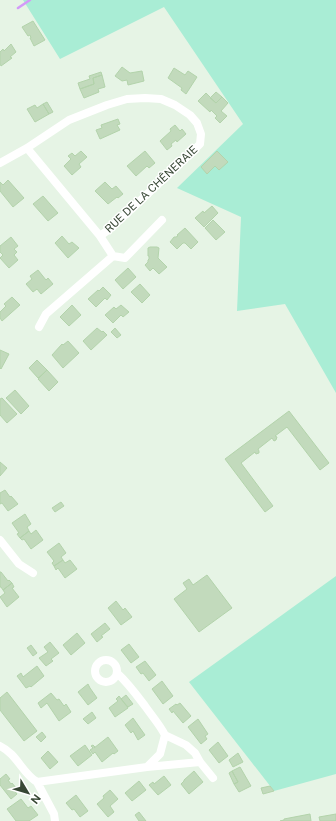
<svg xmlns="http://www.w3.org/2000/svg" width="336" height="821" font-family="'Public Sans',sans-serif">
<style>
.green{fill:#a9edd5}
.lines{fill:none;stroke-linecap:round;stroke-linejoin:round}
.stream{stroke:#d39af8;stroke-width:2.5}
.building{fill:#c2dabc;stroke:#b3d3ab}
.minor{stroke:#fff;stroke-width:8}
.labels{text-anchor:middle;stroke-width:3;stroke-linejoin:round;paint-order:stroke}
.street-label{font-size:11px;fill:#374734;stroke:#fff}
</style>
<rect width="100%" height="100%" fill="#e6f4e5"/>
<!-- green -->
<path class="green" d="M23,0H336V393L285,304L237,311L241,217L177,188L243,124L164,7L60,59Z
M336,576V774L274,791L189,682Z"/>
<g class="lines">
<!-- stream -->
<path class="stream" d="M18,8L30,0"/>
</g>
<!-- building -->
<path class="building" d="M33,21L45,40L34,46L30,38H31L30,35L28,36L22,27Z
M11,44L16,52L10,57L12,58L1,66L0,64V52L3,49L4,51Z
M122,67L130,73L142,71L144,81L128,85L127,80L122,81L115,76Z
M174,68L185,75L188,71L197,77L186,94L181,90L182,88L168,78Z
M101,72L102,75L93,78L94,84L80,89L78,83L90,79L89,76Z
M102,75L105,87L98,89L99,92L84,98L80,89L94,84L93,78Z
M216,92L222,97L216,103L210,98Z
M206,93L216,103L222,97L228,103L221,111L227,116L220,123L215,118L217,116L211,110L210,112L198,101Z
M47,102L53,112L49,114L43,104Z
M43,104L49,114L35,122L27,109L35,105L37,108Z
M118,119L120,124L117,125L120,130L100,139L96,130L102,128L101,125Z
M175,125L180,131L182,129L186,134L177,142L176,140L171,144L172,146L167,150L160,141L171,131L170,129Z
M81,151L87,157L79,164L81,167L72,175L64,166L71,159L68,156L72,153L75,156Z
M145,151L155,163L149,168L147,166L136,176L127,166Z
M217,151L228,162L219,170L215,166L207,174L201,167Z
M8,180L24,198L13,207L0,191V182L3,185Z
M105,182L112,189L116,186L123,194L118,198L117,197L108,204L95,191Z
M43,196L58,213L48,221L33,204Z
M212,206L218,213L204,227L195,218L203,211L204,213Z
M213,220L225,232L216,240L205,228Z
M185,228L198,242L191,249L185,243H183L177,249L170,242L174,237H176L178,236L177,235Z
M62,236L69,244L72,242L79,248L68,258L55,243Z
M11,237L18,246L14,249L17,252L14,255L18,260L9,268L0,258L3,255L0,252V246Z
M150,247H157L159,248L158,258L167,267L159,274L153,268L150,271L145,265L148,262V260L149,259V256H148V248Z
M128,268L136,277L123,289L115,280Z
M38,270L46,280L48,278L53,284L41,294L37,289L33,292L26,284L32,279L30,276Z
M140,284L150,295L142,303L131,292Z
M103,287L111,295L107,300L105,298L96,307L88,299L98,290L99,291Z
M12,297L20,305L2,321L0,318V312L6,306L4,304Z
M72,305L81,315L69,326L60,317Z
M121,305L129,312L123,317L121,315L113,323L105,315L114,307L116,309Z
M97,328L102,332L103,331L107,335L91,350L83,341Z
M115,328L121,335L117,338L111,332Z
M68,341L79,353L63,368L52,355L62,344L63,345Z
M0,350L9,354L1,369L0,368Z
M37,360L47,370L38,378L29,368Z
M47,370L58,382L49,391L38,379Z
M15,390L29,406L21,414L6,398Z
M2,398L17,414L7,423L0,415V399Z
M289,411L329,463L320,470L287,427L275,436L277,437L276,440L274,441L272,438L258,449L259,451V453L256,454L255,452L241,463L273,506L265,512L225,459Z
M0,462L7,468L0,476Z
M5,490L10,497L11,496L18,504L8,511L2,503L0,504V493Z
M61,502L64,506L55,512L52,508Z
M25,514L31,524L27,527L29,531L20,538L17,534L19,533L12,523Z
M36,530L43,540L31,549L24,539L22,540L20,538L29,531L31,534Z
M59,543L66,553L61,557L63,560L54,566L52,563L54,561L47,552Z
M63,560L65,563L70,560L77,569L65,578L58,568L56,570L54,566Z
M0,572H1L8,581L9,580L12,583L3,590L1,587H0Z
M207,575L232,608L199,632L174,599L187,589L183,583L189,579L193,585Z
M12,583L14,587L12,588L19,597L7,607L0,597L5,593L3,590Z
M116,601L123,610L125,608L132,617L121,625L108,608Z
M105,623L110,629L101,636L103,637L97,642L91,634Z
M77,633L85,643L71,655L63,645Z
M50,642L59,653L51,659L53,661L46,666L39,658L48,652L44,647Z
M129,644L139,657L131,663L121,650Z
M31,645L37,653L33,656L27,648Z
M145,661L156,675L149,681L143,673L141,674L136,667Z
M37,666L44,676L31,687L30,686L26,688L17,676L21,673L23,677Z
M162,681L173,696L163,704L152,689Z
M88,684L90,688L97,698L88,705L78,692Z
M7,692L37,731L24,741L0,710V698Z
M51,693L57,700L59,699L64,706L66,704L71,712L59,721L47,703L41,708L38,703Z
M126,695L133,704L128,707L121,699Z
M119,696L128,708L115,717L109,708L118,701L116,699Z
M180,703L191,716L183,723L173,711L172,713L169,709L176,704L177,705Z
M92,712L96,718L88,724L83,719Z
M133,718L145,735L138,740L133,731L131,733L125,725Z
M198,719L208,734L205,736L207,739L201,744L188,727Z
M42,732L46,737L41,742L36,737Z
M108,737L118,751L114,754L113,753L102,762L95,752L93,754L90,750L93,748L91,746L93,745L95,747L94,748Z
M218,742L228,756L219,763L209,750Z
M85,745L92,755L78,766L70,756Z
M48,751L58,762L50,769L41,758Z
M238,753L243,762L233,767L229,760Z
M240,767L251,786L239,792L234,784L238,782L232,771Z
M194,771L203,782L189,794L181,784L184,781V780Z
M232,771L238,782L234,784L229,773Z
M6,774L10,779L8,780L11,784L12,783L17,789L14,790L17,794L11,799L0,785V779Z
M164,776L171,785L158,795L149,785L153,782L154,784Z
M139,781L146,790L132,801L125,793Z
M270,786L274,791L263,794L261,788Z
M110,790L118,799L110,806L114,812L108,817L97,804L104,798L103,796Z
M76,795L88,811L80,817L74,809L72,810L66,803Z
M21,799L28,808L31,806L38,815L29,821H16L7,809Z
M139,812L146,821H139L135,815Z
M310,814L311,821H280L284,820V819Z
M336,814V821H320L319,817Z"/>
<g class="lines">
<!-- minor -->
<path class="minor" d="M0,163L27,148L69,120L107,105L127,99L145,98L161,99L175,105L190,115L197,123L201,134L200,144L188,156L111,228L100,236L27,148
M100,236L113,256
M39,327L46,314L113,256L125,258L162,220
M0,540L19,564L33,573
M95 671a11 11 0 1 1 22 0a11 11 0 1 1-22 0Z
M165,735L186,745L195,753L200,762L213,778
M0,746C17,754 22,773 37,782L147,767L160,754L165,735C160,725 152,716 145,706C136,694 128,683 117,673
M147,767L200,762
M37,782L54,814L55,821"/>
</g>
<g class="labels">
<!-- street labels -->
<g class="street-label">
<text transform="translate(151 189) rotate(-43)" y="4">RUE DE LA CHÊNERAIE</text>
</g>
</g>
<!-- north arrow -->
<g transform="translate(28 793) rotate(128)" stroke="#ffffff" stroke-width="3" paint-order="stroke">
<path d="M0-3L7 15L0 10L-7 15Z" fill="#374734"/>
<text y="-6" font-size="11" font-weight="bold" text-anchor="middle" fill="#374734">N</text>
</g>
</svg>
